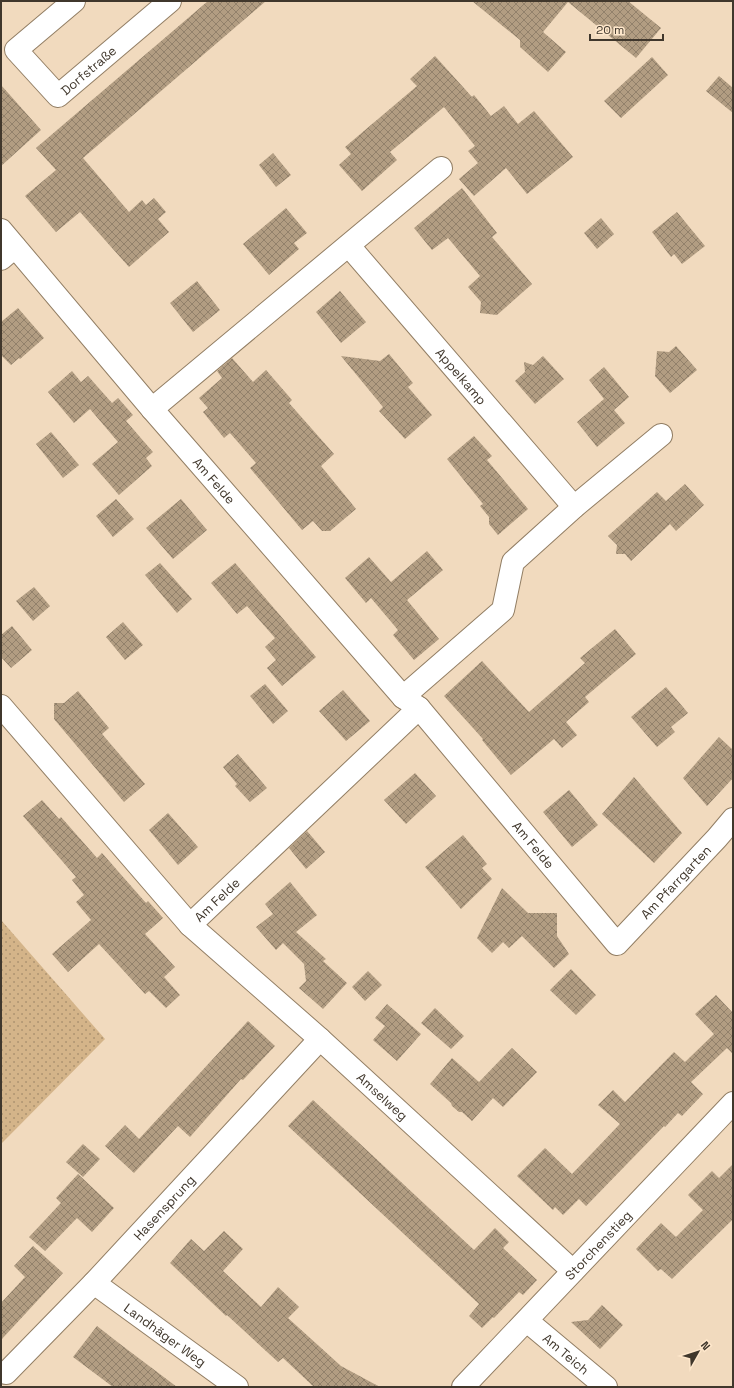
<svg xmlns="http://www.w3.org/2000/svg" width="734" height="1388" font-family="'Space Grotesk',sans-serif">
<style>
.grass{fill:url(#grass-dots)}
.building{fill:url(#building-cross-hatch)}
.lines{fill:none;stroke-linecap:round;stroke-linejoin:round}
.minor-casing{stroke:#927e64;stroke-width:24}
.minor{stroke:#fff;stroke-width:22}
.labels{text-anchor:middle;stroke-width:3;stroke-linejoin:round;paint-order:stroke}
.street-label{font-size:13px;fill:#40372c;stroke:#fee7cb}
</style>
<defs>
<pattern id="grass-dots" width="8" height="8" patternUnits="userSpaceOnUse"><rect width="8" height="8" fill="#d4b489"/><path d="M2 2h.1M6 6h.1" fill="none" stroke="#ad9370" stroke-width="1.8" stroke-linecap="round"/></pattern>
<pattern id="building-cross-hatch" width="8" height="8" patternUnits="userSpaceOnUse"><rect width="8" height="8" fill="#b29d82"/><path d="M0 0l8 8M0 8l8-8" fill="none" stroke="#92816b"/></pattern>
</defs>
<rect width="100%" height="100%" fill="#f1dabe"/>
<!-- grass -->
<path class="grass" d="M1,920L105,1039L1,1144Z"/>
<!-- building -->
<path class="building" d="M208,1H266L83,158L129,212L142,200L146,205L154,198L166,212L158,219L169,232L129,267L80,212L56,232L25,196L56,170L36,148Z
M472,1H628L661,28L636,58L568,2L543,32L566,52L548,72L520,47V40Z
M435,56L472,97L474,95L491,116L504,106L518,124L534,111L573,157L527,194L506,168L474,196L459,179L478,163L468,151L475,146L444,107L390,152L397,160L362,191L339,165L351,154L345,147L417,86L410,79Z
M652,57L668,75L621,118L604,101Z
M719,76L733,88V113L706,91Z
M1,85L41,130L1,166Z
M273,153L291,175L276,187L259,165Z
M462,188L497,233L492,237L532,284L497,315L480,313L481,302L468,287L480,276L448,238L432,250L414,228Z
M286,208L307,233L294,243L299,249L269,275L243,244Z
M677,212L705,246L682,264L674,254L671,257L652,232Z
M601,218L614,234L597,249L584,233Z
M197,281L220,310L193,332L170,303Z
M340,291L366,322L341,343L316,312Z
M18,308L44,338L20,359L19,358L11,365L1,355V322Z
M676,346L697,370L670,393L655,376L657,351L669,352Z
M389,354L413,383L408,387L432,415L405,439L379,411L383,407L341,356L380,361Z
M543,356L564,379L535,404L515,381L525,372L524,362L533,365Z
M232,358L253,382L266,370L292,400L289,403L334,454L321,466L356,509L330,531H322L313,521L302,530L250,468L256,463L230,433L224,438L203,412L208,408L199,398L222,378L217,371Z
M604,367L629,397L614,410L625,423L597,447L577,422L604,399L589,380Z
M72,371L81,382L88,376L112,403L118,398L133,415L126,421L153,452L146,458L152,466L119,495L92,464L118,442L90,409L74,423L48,392Z
M51,432L79,465L63,478L36,444Z
M474,436L492,456L487,460L528,509L498,535L489,524V517L480,506L483,504L447,459Z
M685,484L704,505L676,531L670,524L631,561L625,554H616L617,545L608,536L657,492L666,501Z
M116,499L134,519L113,537L96,516Z
M181,499L207,530L173,559L146,528Z
M427,551L443,570L407,600L439,639L414,660L393,635L398,630L371,598L366,603L345,578L369,557L391,582Z
M160,563L192,599L177,613L145,575Z
M235,563L316,657L282,686L267,668L276,660L265,647L275,638L247,606L237,614L211,583Z
M34,587L50,606L33,621L16,601Z
M123,622L143,645L125,660L106,637Z
M12,626L32,650L11,668L1,657V635Z
M615,629L636,654L585,697L589,702L566,722L577,735L562,748L554,739L511,775L482,740L483,739L444,696L482,661L529,712L585,663L580,658Z
M265,684L288,711L273,724L250,696Z
M666,687L688,713L671,727L675,732L657,747L631,717Z
M343,690L370,721L346,741L319,711Z
M78,691L109,728L102,734L145,784L124,802L54,719V703H64Z
M719,737L733,750V778L707,806L683,778Z
M238,754L267,788L250,802L235,786L237,784L223,767Z
M415,773L436,796L406,824L384,800Z
M634,777L682,833L654,863L602,814Z
M569,790L598,825L572,847L543,812Z
M42,800L59,819L61,817L97,858L102,853L146,903L148,901L163,918L145,934L175,967L164,977L180,995L166,1008L149,991L145,994L99,944L68,972L52,954L91,920L76,902L84,895L72,880L76,877L23,816Z
M168,813L198,847L178,865L149,830Z
M307,831L325,852L306,869L289,848Z
M463,835L487,864L482,868L492,879L461,909L425,867Z
M290,882L317,915L296,932L326,959L323,961L347,983L323,1009L299,988L306,981L304,964L283,943L276,950L256,927L273,914L265,904Z
M502,888L528,913H557V936L569,954L554,968L522,936L509,948L503,942L492,953L477,938Z
M571,969L596,995L576,1015L550,990Z
M368,971L382,985L365,1001L352,987Z
M716,995L733,1013V1054L727,1048L691,1082L703,1094L682,1116L678,1113L665,1127L664,1126L586,1206L579,1199L563,1215L555,1207L553,1210L517,1176L545,1148L572,1174L620,1124L598,1105L613,1090L625,1102L674,1052L685,1062L714,1034L695,1014Z
M387,1004L421,1034L397,1061L373,1040L385,1026L375,1018Z
M435,1008L464,1036L451,1049L421,1023Z
M248,1021L275,1046L243,1080L241,1079L190,1137L178,1126L134,1173L105,1146L125,1125L139,1139Z
M512,1048L537,1072L503,1107L493,1098L472,1121L462,1112H459L452,1106L451,1103L430,1084L452,1058L479,1082Z
M313,1100L474,1250L495,1228L509,1242L503,1248L537,1280L523,1295L519,1292L494,1318L493,1317L482,1328L469,1316L479,1304L288,1126Z
M83,1144L100,1159L83,1177L66,1162Z
M733,1164V1219L672,1279L661,1269L658,1271L636,1249L661,1223L676,1237L703,1210L688,1195L712,1171L719,1178Z
M78,1174L114,1208L92,1232L77,1218L45,1251L29,1237L61,1203L56,1198Z
M224,1231L243,1249L223,1271L261,1307L278,1287L299,1307L288,1318L341,1366L380,1387H314L283,1358L278,1362L227,1315L226,1316L170,1263L191,1239L204,1251Z
M33,1246L63,1273L1,1340V1303L25,1277L14,1266Z
M602,1305L623,1325L600,1349L571,1322L588,1320Z
M97,1326L120,1344L177,1387H113L73,1357Z"/>
<g class="lines">
<defs>
<g id="minor">
<path id="s1" d="M74,1L16,50L58,96L170,1"/>
<path id="s2" d="M1,230L152,409L403,697L419,708L617,944L717,838L733,819"/>
<path id="s3" d="M349,246L574,507"/>
<path d="M1,259L15,247"/>
<path d="M152,409L441,168"/>
<path d="M403,697L503,610L513,562L574,507L661,435"/>
<path id="s4" d="M1,706L190,925L320,1039L573,1271"/>
<path id="s5" d="M190,925L419,708"/>
<path id="s6" d="M94,1283L237,1387"/>
<path id="s7" d="M527,1321L606,1387"/>
<path id="s8" d="M6,1373L94,1283L320,1039"/>
<path id="s9" d="M463,1387L733,1103"/>
</g>
</defs>
<!-- minor casing -->
<use href="#minor" class="minor-casing"/>
<!-- minor -->
<use href="#minor" class="minor"/>
</g>
<g class="labels">
<!-- street labels -->
<g class="street-label">
<text dy="5" stroke="none"><textPath href="#s1" startOffset="178">Dorfstraße</textPath></text>
<text dy="5" stroke="none"><textPath href="#s3" startOffset="172">Appelkamp</textPath></text>
<text dy="5" stroke="none"><textPath href="#s2" startOffset="329">Am Felde</textPath></text>
<text dy="5" stroke="none"><textPath href="#s2" startOffset="814">Am Felde</textPath></text>
<text dy="5" stroke="none"><textPath href="#s2" startOffset="1029">Am Pfarrgarten</textPath></text>
<text dy="5" stroke="none"><textPath href="#s5" startOffset="37">Am Felde</textPath></text>
<text dy="5" stroke="none"><textPath href="#s4" startOffset="547">Amselweg</textPath></text>
<text dy="5" stroke="none"><textPath href="#s8" startOffset="229">Hasensprung</textPath></text>
<text dy="5" stroke="none"><textPath href="#s9" startOffset="196">Storchenstieg</textPath></text>
<text dy="5" stroke="none"><textPath href="#s6" startOffset="88">Landhäger Weg</textPath></text>
<text dy="5" stroke="none"><textPath href="#s7" startOffset="51">Am Teich</textPath></text>
</g>
</g>
<!-- border -->
<rect width="734" height="1388" fill="none" stroke="#40372c" stroke-width="4"/>
<!-- north arrow -->
<g transform="translate(698 1352) rotate(51)" stroke="#fee7cb" stroke-width="3" paint-order="stroke">
<path d="M0-3L7 15L0 10L-7 15Z" fill="#40372c"/>
<text y="-6" font-size="11" font-weight="bold" text-anchor="middle" fill="#40372c">N</text>
</g>
<!-- scale -->
<path d="M590 34v6h73v-6" fill="none" stroke="#40372c" stroke-width="2"/>
<text x="596" y="34" font-size="12" fill="#40372c" stroke="#fee7cb" stroke-width="3" paint-order="stroke">20 m</text>
</svg>
